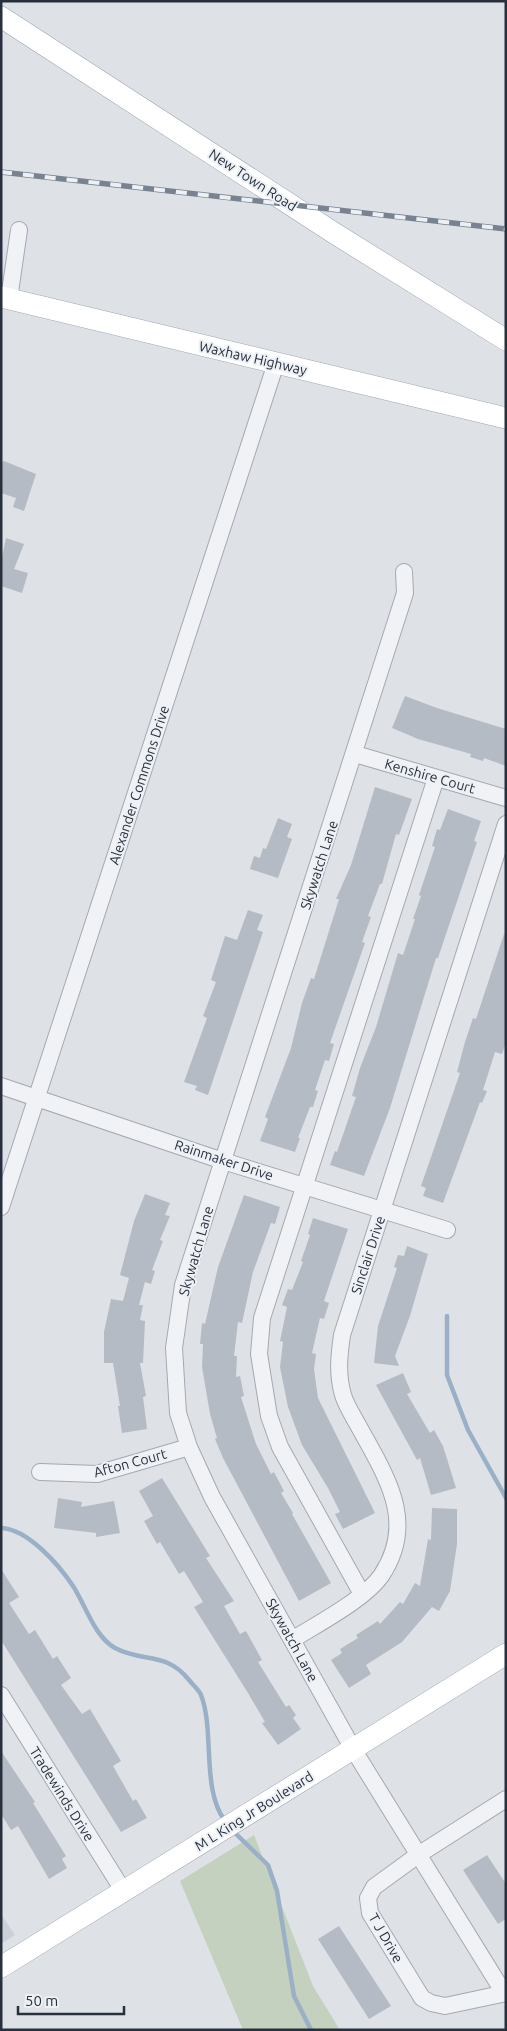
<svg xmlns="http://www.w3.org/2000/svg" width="507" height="2031" font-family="Ubuntu,sans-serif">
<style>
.built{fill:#ccd1d9}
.green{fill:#c4d1bf}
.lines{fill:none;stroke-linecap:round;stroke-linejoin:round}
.stream{stroke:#9ab0c6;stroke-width:4.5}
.building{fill:#b5bbc4}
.minor-casing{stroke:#a4a9b1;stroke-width:18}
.major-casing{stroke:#9ea6b2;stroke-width:22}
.minor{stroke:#f0f2f6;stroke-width:16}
.major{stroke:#fff;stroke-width:21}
.rail-casing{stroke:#788290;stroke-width:5.5}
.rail{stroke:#edf1f5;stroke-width:4;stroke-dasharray:11;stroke-linecap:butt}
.labels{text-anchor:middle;stroke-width:4;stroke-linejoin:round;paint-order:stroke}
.street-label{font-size:14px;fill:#28303d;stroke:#edf1f5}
</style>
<rect width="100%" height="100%" fill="#dee2e7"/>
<!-- built -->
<path class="built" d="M1,1914L15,1935L1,1944Z"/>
<!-- green -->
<path class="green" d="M254,1835L313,1986L340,2030H243L180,1881Z"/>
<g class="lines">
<!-- stream -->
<path class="stream" d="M447,1316V1375L468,1430L506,1498
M1,1528C28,1529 59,1565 73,1586C86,1606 94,1636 115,1648C143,1663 166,1651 189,1680C193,1685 199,1690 201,1695C215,1731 201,1789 225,1821
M233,1831L268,1865L277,1891L294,1996L311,2030"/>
</g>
<!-- building -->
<path class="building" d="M4,461L36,474L24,511L13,507L16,498L1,493V463Z
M6,538L24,544L14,569L28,573L22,593L1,586V562Z
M405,696L437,708L506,729V766L484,758L483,761L470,757L471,754L418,739L392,728Z
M375,787L412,799L399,835L396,834L382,884H380L368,916L371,917L362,942L365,943L330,1043L334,1044L329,1061L325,1060L315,1090L318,1091L313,1107H310L298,1138H300L295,1152L260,1141L268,1119L265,1117L291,1048L302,1003L311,978L314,979L339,899H336L351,865Z
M448,809L481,821L474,841L477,842L438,958H436L390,1108L364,1176L330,1165L335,1151L337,1152L356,1097L352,1096L360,1068L376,1027L398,953L403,955L415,919H413L421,896L419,895L435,847L432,846L437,829L440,830Z
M278,818L292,824L287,837L292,839L278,878L250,869L254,856L260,858L263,848L266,849Z
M248,910L263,915L257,930L263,932L208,1095L195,1090L197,1086L184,1082L207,1018L203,1016L216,982L211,980L225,936L237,940Z
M504,934L506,935V1042L502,1054L495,1052L483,1090L487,1091L482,1103L480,1102L443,1203L423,1196L426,1188L421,1186L460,1073L457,1072L465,1042L473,1018L476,1019Z
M145,1194L170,1203L165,1215L170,1216L160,1240L163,1241L152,1270L155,1271L151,1284L145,1282L139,1305H143L140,1320L145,1321L143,1363H140L146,1396L143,1397L147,1429L122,1433L118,1406H120L113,1363H104V1332L111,1299L123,1301L129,1278L120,1275L134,1221Z
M244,1195L280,1207L275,1224L271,1223L253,1272L242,1323L238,1322L234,1356H237L236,1377L240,1376L244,1396L241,1397L256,1444L271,1474L274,1472L284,1491L281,1493L293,1513L292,1514L331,1583L299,1601L223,1458L215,1439L217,1438L210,1414L202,1367L203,1344H200L202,1323L205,1324L218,1267Z
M313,1218L348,1229L324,1301L329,1303L324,1319L320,1318L312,1353L316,1354L314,1369L318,1398L375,1513L343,1529L335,1514L340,1512L328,1488L302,1445L288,1407L280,1367L283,1342L280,1341L287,1307L282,1305L288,1289L292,1290L303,1262L301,1261L310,1235L308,1234Z
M407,1246L428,1254L410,1316L395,1356L399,1366L374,1363L378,1326L397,1268L394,1267L398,1255L404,1256Z
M403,1373L411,1392L407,1394L430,1433L434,1430L443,1446L456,1488L431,1495L420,1458L417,1460L376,1385Z
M162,1478L210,1556L206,1558L234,1601L224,1606L240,1634L246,1631L262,1660L258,1662L286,1707L289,1705L296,1715L293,1718L301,1729L278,1745L262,1723L265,1722L248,1693L194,1607L203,1602L184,1571L179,1574L160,1542L157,1544L144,1521L153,1516L139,1491Z
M58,1498L82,1502L81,1507L114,1501L120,1533L96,1537V1533L54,1528Z
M432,1508L457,1509V1544L450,1591L439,1611L432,1607L402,1642L366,1665L371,1674L349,1688L331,1660L342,1653L340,1649L358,1638L356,1635L378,1621L380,1624L400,1602L403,1604L415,1583L420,1586L428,1539L431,1540Z
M1,1569L19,1597L9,1603L29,1634L35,1630L53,1659L57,1656L71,1678L61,1685L82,1714L90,1709L121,1761L113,1766L133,1801L136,1799L147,1818L121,1832L1,1640Z
M1,1751L35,1802L33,1803L66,1856L62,1859L67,1868L49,1879L18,1826L11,1830L1,1814Z
M487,1855L506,1884V1919L498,1924L463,1870Z
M339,1926L391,2006L369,2019L318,1939Z"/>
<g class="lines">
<defs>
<path id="minor" d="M9,299L19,230
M404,572L405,593L183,1285L174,1348L178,1413L189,1447L212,1497L353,1749L504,1993
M355,754L506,798
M1,1086L223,1161L447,1230
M1,1207L276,363
M40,1472L97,1474L189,1447
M362,1594L280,1447L269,1416L259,1354L262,1318L436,778
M292,1640C317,1624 365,1599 381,1576C418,1521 385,1475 358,1425C353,1416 346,1405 343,1395C337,1374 339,1356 342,1335L506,824
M1,1695L124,1892
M506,1799L418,1855L374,1887L368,1898L370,1913L422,1998L431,2003L445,2006L506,1993"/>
<path id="major" d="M1,17L334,233L506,340
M1,297L506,418
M1,1967L506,1654"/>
</defs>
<!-- minor casing -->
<use href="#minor" class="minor-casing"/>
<!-- major casing -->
<use href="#major" class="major-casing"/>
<!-- minor -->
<use href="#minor" class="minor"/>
<!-- major -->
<use href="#major" class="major"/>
<defs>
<path id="rail" d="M1,172L506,229"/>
</defs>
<!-- rail casing -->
<use href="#rail" class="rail-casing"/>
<!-- rail -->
<use href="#rail" class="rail"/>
</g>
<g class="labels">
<!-- street labels -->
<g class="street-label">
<text transform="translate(253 180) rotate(33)" y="5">New Town Road</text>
<text transform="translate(253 358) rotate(13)" y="5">Waxhaw Highway</text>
<text transform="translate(430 776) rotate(16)" y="5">Kenshire Court</text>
<text transform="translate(139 785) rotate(-72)" y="5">Alexander Commons Drive</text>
<text transform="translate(319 865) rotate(-72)" y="5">Skywatch Lane</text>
<text transform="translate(224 1160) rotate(18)" y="5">Rainmaker Drive</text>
<text transform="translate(196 1251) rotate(-74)" y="5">Skywatch Lane</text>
<text transform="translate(368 1255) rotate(-72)" y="5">Sinclair Drive</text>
<text transform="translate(130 1463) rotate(-15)" y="5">Afton Court</text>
<text transform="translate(292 1640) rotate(61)" y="5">Skywatch Lane</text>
<text transform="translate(62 1794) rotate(58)" y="5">Tradewinds Drive</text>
<text transform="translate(254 1811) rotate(-32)" y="5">M L King Jr Boulevard</text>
<text transform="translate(386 1938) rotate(60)" y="5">T J Drive</text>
</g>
</g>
<!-- border -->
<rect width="507" height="2031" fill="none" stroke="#28303d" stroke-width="5"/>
<!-- scale -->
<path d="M18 2006v8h106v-8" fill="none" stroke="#28303d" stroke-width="2.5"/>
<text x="25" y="2006" font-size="15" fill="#28303d" stroke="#edf1f5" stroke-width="4" paint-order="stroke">50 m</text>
</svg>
